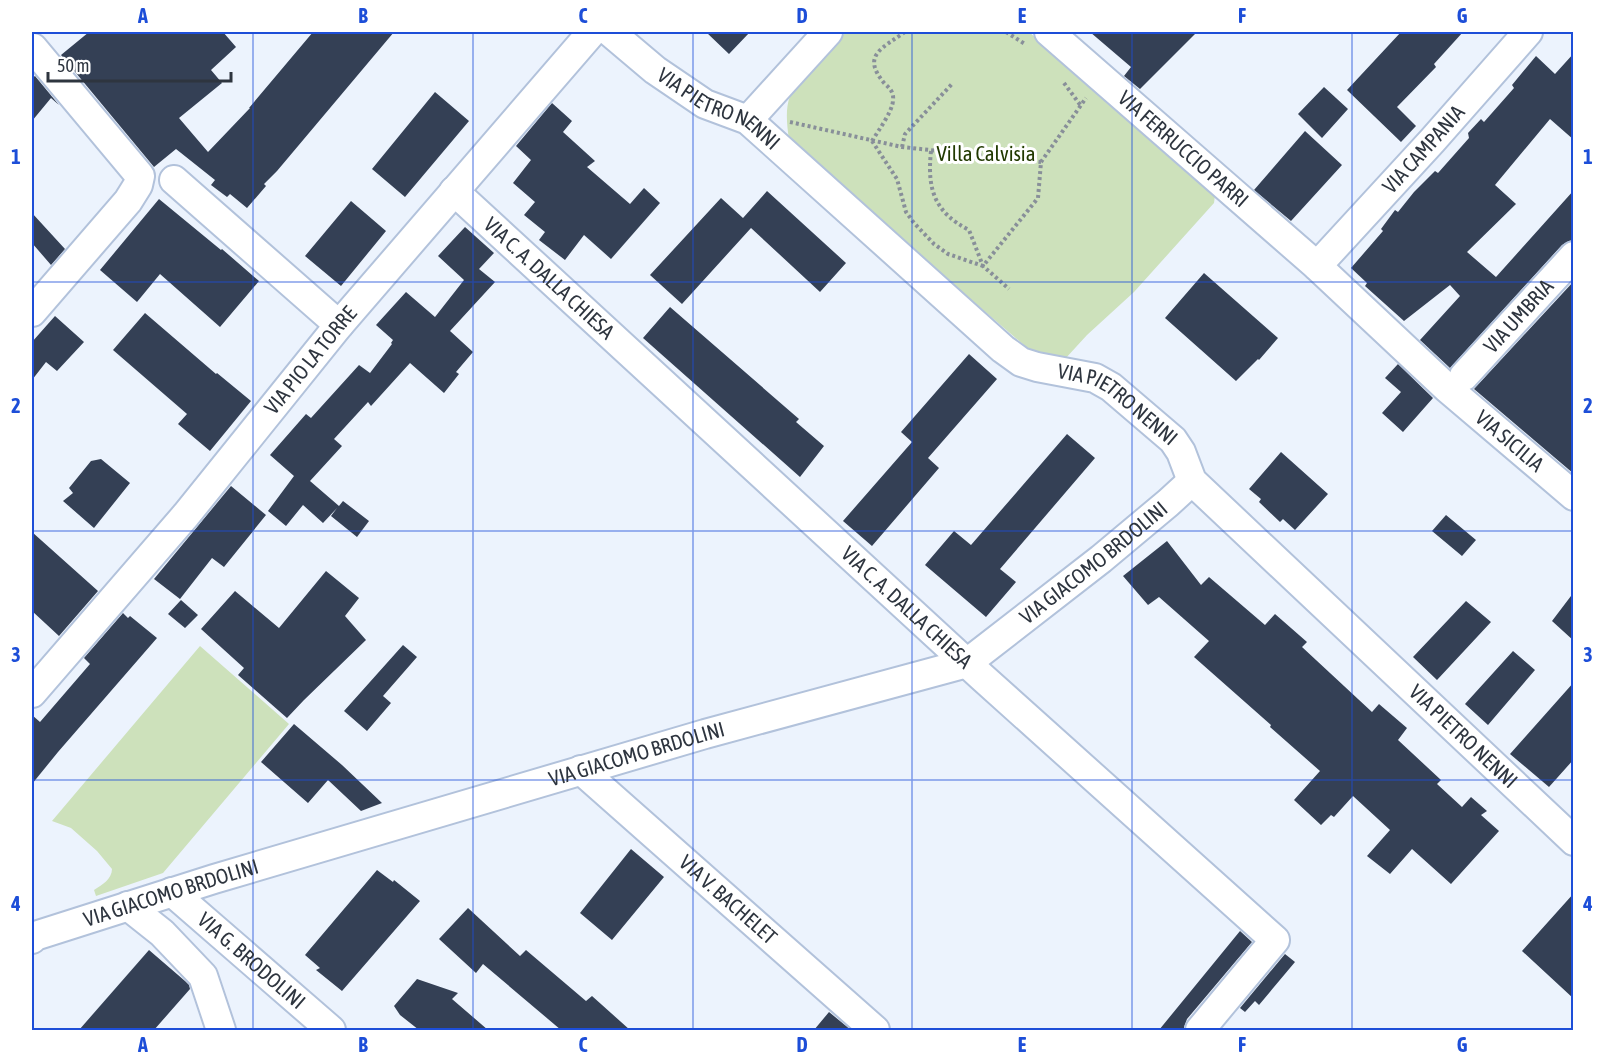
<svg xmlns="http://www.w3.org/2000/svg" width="1605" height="1062" font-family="'Asap Condensed',sans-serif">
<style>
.green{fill:#cde1bb}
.building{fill:#344055}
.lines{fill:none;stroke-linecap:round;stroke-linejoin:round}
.minor-casing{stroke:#b2c2db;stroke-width:32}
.path{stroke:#888f99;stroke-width:4;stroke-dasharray:3 3;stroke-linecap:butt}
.minor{stroke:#fff;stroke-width:28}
.grid{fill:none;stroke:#1d4ed8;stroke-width:1.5;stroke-opacity:0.55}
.labels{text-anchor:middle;stroke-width:6;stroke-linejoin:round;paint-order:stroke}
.street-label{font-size:21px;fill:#2e353f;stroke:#fff}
.park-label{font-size:21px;fill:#213900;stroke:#fff}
.neatline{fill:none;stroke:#1d4ed8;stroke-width:2}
.grid-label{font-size:20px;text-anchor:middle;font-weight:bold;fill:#1d4ed8}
</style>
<rect width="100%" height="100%" fill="#ecf3fd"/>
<!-- green -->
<path class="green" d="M846,32H1029L1215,195L1214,203L1134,292L1087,335L1065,359L1032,352L842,189L789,139C787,126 785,109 790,96C798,77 831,48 846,32Z
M200,646L289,724L163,873L96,896L94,890C102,885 112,879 112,869L97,851L71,828L52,821Z"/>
<!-- building -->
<path class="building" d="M89,32H223L236,47L211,70L222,83L179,118L208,152L250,108H249L313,32H394L277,171L264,184L266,186L247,208L230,194L227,197L211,185L215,180L176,149L154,167L61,55Z
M706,32H750L729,54Z
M1090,32H1197L1140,89L1124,76L1131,67Z
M1401,32H1463L1434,64L1436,67L1397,107L1416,126L1401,142L1347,90Z
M1574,53V140L1550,119L1495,185L1516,204L1467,252L1496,277L1574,190V240L1569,241L1562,245L1450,368L1420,340L1460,296L1450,285L1404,321L1365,286L1367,283L1351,268L1383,231L1381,229L1395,210L1398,212L1414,192L1435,171L1438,173L1469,138L1468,133L1481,119L1484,122L1514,88L1512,85L1536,56L1555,74Z
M35,76L59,105L51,98L32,121V78Z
M1324,87L1348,109L1322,138L1298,114Z
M435,92L469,121L405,197L372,169Z
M552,103L572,121L563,132L595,161L587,167L630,204L644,188L660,203L611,259L584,235L565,260L539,240L545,232L524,215L535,202L513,183L531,160L516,146Z
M1305,131L1342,165L1291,221L1254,190Z
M767,191L846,263L820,292L751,228L682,304L650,275L721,198L743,218Z
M159,199L221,250L222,249L259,281L220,327L160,274L137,302L100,270Z
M351,201L386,231L341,286L305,256Z
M32,213L65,249L51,265L32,243Z
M465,227L494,253L479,269L495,282L450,331L473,352L456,372L459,374L444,393L410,363L371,406L368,402L334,439L342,446L310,481L339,506L343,501L369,521L357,537L331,516L337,508L323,523L303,505L286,526L268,511L294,476L270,455L306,414L311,418L359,365L370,373L392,344L391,343L393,340L376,325L406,292L435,317L464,280L438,256Z
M1204,273L1278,338L1259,360L1258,359L1236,381L1165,318Z
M1574,281V474L1474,389Z
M670,307L799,419L796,422L824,446L800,477L643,338Z
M145,313L216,374L217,373L251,401L210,451L178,424L187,414L113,350Z
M55,316L84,342L57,371L46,362L32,380V342Z
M969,354L997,379L928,458L939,468L872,546L843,521L912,442L901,432Z
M1398,364L1433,398L1403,432L1382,413L1401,392L1385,378Z
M1067,434L1095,458L1000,569L1016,582L986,617L925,565L954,531L971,545Z
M1281,452L1328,494L1295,530L1283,519L1280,522L1259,502L1261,499L1249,489Z
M101,459L130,483L94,528L63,501L73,493L69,488L91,461Z
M231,486L266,515L224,567L212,558L180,599L154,579Z
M1446,515L1476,540L1462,556L1432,531Z
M32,532L98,591L59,636L32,611Z
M1167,541L1201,585L1209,577L1265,625L1275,614L1307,642L1302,647L1372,712L1379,704L1407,728L1398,740L1441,780L1437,784L1462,807L1471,797L1487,811L1481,815L1499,831L1451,884L1412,849L1390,874L1367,856L1390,830L1353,796L1334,817L1331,815L1321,825L1294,800L1320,771L1270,727L1271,725L1194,657L1209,641L1159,597L1148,605L1123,576Z
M326,571L359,598L345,616L366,640L304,700L287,718L238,675L244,668L201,629L235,591L279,628Z
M1574,592V641L1552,621Z
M181,600L198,615L185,628L168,614Z
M1466,601L1491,622L1437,680L1413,657Z
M123,613L128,618L130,616L157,638L58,752L32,784V715L40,722L90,664L84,658Z
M403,645L417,657L383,696L391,703L367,731L344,711Z
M1513,651L1535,670L1488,725L1465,704Z
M1574,682V759L1549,787L1510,754Z
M294,724L342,765L382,803L361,811L328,780L308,803L261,762Z
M631,849L664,877L612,940L580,913Z
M377,870L393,882L394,880L420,901L342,991L316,970L320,968L305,955Z
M1574,893V999L1522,951Z
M468,908L520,956L526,950L586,1001L592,996L630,1030H561L483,964L476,973L439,939Z
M1240,931L1252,942L1187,1019L1184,1027V1030H1159Z
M149,950L185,981L189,985L190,989L154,1030H79Z
M1285,954L1295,962L1259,1005L1255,1001L1245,1012L1240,1008Z
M417,979L458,993L452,999L488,1030H419L400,1015L394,1006Z
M829,1012L851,1030H814Z"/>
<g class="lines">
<defs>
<g id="minor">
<path id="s1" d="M610,32L655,70L705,104L748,120L1003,349L1021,362L1037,367L1095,378L1111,387L1173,440L1181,452L1192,481L1574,841"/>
<path id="s2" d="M1049,32L1317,266L1447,388L1574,496"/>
<path d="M748,120L828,32"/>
<path d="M174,180L339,325"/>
<path id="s3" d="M454,191L982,677L1275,940L1200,1030"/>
<path id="s4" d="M1317,266L1432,141L1528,32"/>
<path d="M32,312L128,201L138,185L140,176L33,48"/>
<path id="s5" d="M1464,376L1574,256"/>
<path id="s6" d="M32,693L186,515L339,325L592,32"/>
<path id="s7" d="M581,770L875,1030"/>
<path id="s8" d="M172,892L331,1030"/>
<path d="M128,906L162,933L203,976L221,1030"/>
<path id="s9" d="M32,939L35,936L214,879L705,734L967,663L1101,559L1168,503L1192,481"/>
</g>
</defs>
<!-- minor casing -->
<use href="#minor" class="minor-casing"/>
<!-- path -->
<path class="path" d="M1006,32L1025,44
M1064,83L1081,106
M790,122L902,147L1041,162
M872,141L897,179L906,212L914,223L934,244L948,254L983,266L1038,198L1041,162L1086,98
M872,141C878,131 893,111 893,100C894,93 890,88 885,84C860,55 883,48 905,32
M902,147L905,134L952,84
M931,151C927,189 934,212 969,230L983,266L1009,289"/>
<!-- minor -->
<use href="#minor" class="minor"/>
</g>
<!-- grid -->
<path class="grid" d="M253,32V1030M473,32V1030M693,32V1030M912,32V1030M1132,32V1030M1352,32V1030M32,282H1574M32,531H1574M32,780H1574"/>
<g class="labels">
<!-- street labels -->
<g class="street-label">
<text dy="7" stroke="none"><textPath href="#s1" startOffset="134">VIA PIETRO NENNI</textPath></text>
<text dy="7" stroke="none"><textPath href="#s2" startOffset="178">VIA FERRUCCIO PARRI</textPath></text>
<text dy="7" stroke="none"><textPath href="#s4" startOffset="158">VIA CAMPANIA</textPath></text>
<text dy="7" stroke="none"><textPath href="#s3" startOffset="129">VIA C. A. DALLA CHIESA</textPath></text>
<text dy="7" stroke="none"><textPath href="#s5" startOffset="81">VIA UMBRIA</textPath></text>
<text dy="7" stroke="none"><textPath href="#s6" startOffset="434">VIA PIO LA TORRE</textPath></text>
<text dy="7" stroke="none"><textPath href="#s1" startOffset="638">VIA PIETRO NENNI</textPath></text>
<text dy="7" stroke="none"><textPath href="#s2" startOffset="616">VIA SICILIA</textPath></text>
<text dy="7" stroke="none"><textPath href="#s9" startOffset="1137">VIA GIACOMO BRDOLINI</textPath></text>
<text dy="7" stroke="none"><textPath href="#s3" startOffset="615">VIA C. A. DALLA CHIESA</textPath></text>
<text dy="7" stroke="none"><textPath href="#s1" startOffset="1124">VIA PIETRO NENNI</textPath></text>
<text dy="7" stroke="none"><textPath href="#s9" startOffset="633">VIA GIACOMO BRDOLINI</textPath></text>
<text dy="7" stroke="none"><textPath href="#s9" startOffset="147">VIA GIACOMO BRDOLINI</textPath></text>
<text dy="7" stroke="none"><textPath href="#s7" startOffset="196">VIA V. BACHELET</textPath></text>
<text dy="7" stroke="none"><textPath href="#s8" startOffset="105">VIA G. BRODOLINI</textPath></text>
</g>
<!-- park labels -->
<g class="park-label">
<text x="986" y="161">Villa Calvisia</text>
</g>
</g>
<!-- border -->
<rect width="1605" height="1062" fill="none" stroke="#ffffff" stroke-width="66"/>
<!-- scale -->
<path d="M48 72v9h183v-9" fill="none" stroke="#2e353f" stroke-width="3"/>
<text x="57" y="72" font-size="18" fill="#2e353f" stroke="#ffffff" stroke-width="4.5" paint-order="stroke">50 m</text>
<rect x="33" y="33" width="1539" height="996" class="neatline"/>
<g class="grid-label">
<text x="143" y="23">A</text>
<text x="363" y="23">B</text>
<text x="583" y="23">C</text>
<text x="802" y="23">D</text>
<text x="1022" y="23">E</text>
<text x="1242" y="23">F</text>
<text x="1462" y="23">G</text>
<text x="16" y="164">1</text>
<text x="1588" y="164">1</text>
<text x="16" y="413">2</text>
<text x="1588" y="413">2</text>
<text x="16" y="662">3</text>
<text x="1588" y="662">3</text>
<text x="16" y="911">4</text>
<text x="1588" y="911">4</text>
<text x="143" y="1052">A</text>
<text x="363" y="1052">B</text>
<text x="583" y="1052">C</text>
<text x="802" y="1052">D</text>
<text x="1022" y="1052">E</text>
<text x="1242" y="1052">F</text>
<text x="1462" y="1052">G</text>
</g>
</svg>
